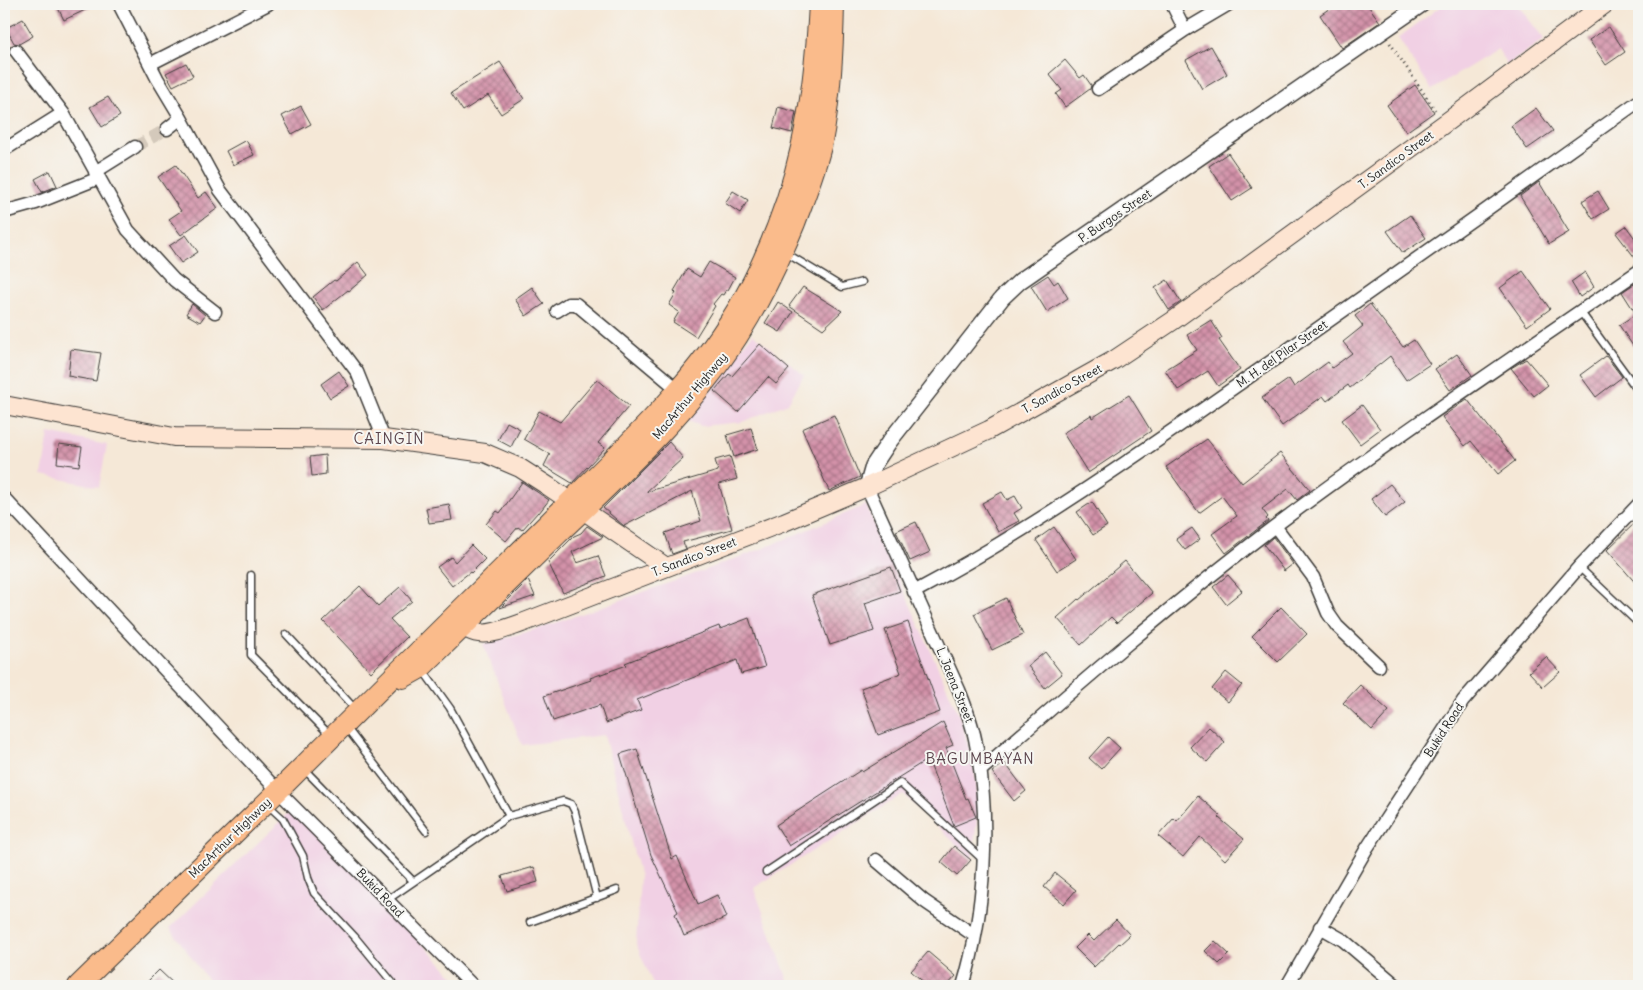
<svg xmlns="http://www.w3.org/2000/svg" width="1643" height="990" font-family="Delius,sans-serif">
<style>
.built{fill:#f1d0e4}
.building{fill:url(#building-cross-hatch)}
.lines{fill:none;stroke-linecap:round;stroke-linejoin:round}
.minor-tunnel{stroke:#d4c9bb;stroke-width:12;stroke-dasharray:12 6;stroke-linecap:butt}
.service-casing{stroke:#3d3b38;stroke-width:9}
.minor-casing{stroke:#3d3b38;stroke-width:15}
.tertiary-casing{stroke:#3d3b38;stroke-width:18}
.secondary-casing{stroke:#3d3b38;stroke-width:20}
.trunk-casing{stroke:#3d3b38;stroke-width:22}
.path{stroke:#3d3b38;stroke-width:3;stroke-dasharray:1 4;stroke-linecap:butt}
.service{stroke:#fff;stroke-width:6}
.minor{stroke:#fff;stroke-width:12}
.tertiary{stroke:#fff;stroke-width:15}
.secondary{stroke:#fde4d1;stroke-width:18}
.trunk{stroke:#fabb8b;stroke-width:20}
.labels{text-anchor:middle;stroke-width:4;stroke-linejoin:round;paint-order:stroke}
.street-label{font-size:12px;fill:#1c1c1c;stroke:#f6f6f2}
.quarter-label{font-size:15px;letter-spacing:1px;fill:#5c454d;stroke:#f6f6f2}
</style>
<defs>
<pattern id="building-cross-hatch" width="8" height="8" patternUnits="userSpaceOnUse" patternTransform="scale(1.25)"><rect width="8" height="8" fill="#d392a9"/><path d="M0 0l8 8M0 8l8-8" fill="none" stroke="#aa7689"/></pattern>
</defs>
<rect width="100%" height="100%" fill="#f6f6f2"/>
<filter id="ink" filterUnits="userSpaceOnUse"><feTurbulence type="fractalNoise" baseFrequency=".02" numOctaves="2"/><feDisplacementMap in="SourceGraphic" scale="10" xChannelSelector="R" yChannelSelector="G"/><feConvolveMatrix kernelMatrix="1 2 1 2 8 2 1 2 1" color-interpolation-filters="sRGB"/></filter>
<filter id="wash" filterUnits="userSpaceOnUse"><feTurbulence type="fractalNoise" baseFrequency=".0096" numOctaves="4" result="noise"/><feDisplacementMap in="SourceGraphic" scale="20" xChannelSelector="R" yChannelSelector="G"/><feGaussianBlur stdDeviation="1.12" result="paint"/><feColorMatrix in="noise" values="0 0 0 0 0 0 0 0 0 0 0 0 0 0 0 0 0 1.4 0 .05"/><feComposite in="paint" operator="in"/></filter>
<g filter="url(#wash)">
<rect width="100%" height="100%" fill="#f5e8d7"/>
<!-- built -->
<path class="built" d="M1444,4H1517L1544,39L1507,65L1498,49L1432,90L1398,38Z
M753,334L804,375L788,403L743,422L701,426L681,418Z
M49,433L107,445L99,487L42,475Z
M866,505L960,717L973,762L979,804L972,859L903,794L754,888L790,986H654L636,944L640,877L604,735L522,745L483,644L544,627L700,572L764,548Z
M293,809L463,986H212L170,928Z"/>
<g id="blocks">
<!-- building -->
<path class="building" d="M56,4H98L64,20Z
M1336,4H1367L1380,22L1342,48L1320,15Z
M23,19L33,36L19,44L14,43L6,28Z
M1609,27L1625,52L1606,65L1589,40Z
M1211,46L1227,74L1202,89L1186,60Z
M1065,60L1080,78L1084,75L1091,85L1090,89L1065,107L1056,94L1062,90L1049,74Z
M500,62L524,99L501,114L488,95L463,111L451,93Z
M186,63L193,76L173,86L166,73Z
M1415,85L1434,112L1406,132L1387,105Z
M108,97L120,116L102,127L90,107Z
M301,106L311,124L292,134L282,116Z
M778,107L796,112L792,133L773,128Z
M1536,108L1553,131L1527,149L1511,126Z
M246,140L254,155L233,165L226,151Z
M1228,153L1252,188L1232,201L1209,166Z
M176,165L198,198L206,192L218,208L181,235L169,219L181,211L158,177Z
M50,171L57,186L42,192L35,179Z
M1539,182L1569,232L1549,244L1520,196Z
M733,191L748,200L740,213L725,203Z
M1598,191L1609,209L1593,219L1582,201Z
M1410,215L1426,238L1403,253L1387,231Z
M1626,226L1639,244V263L1616,233Z
M186,235L198,252L181,263L169,246Z
M358,262L368,275L349,291L348,290L323,310L313,297L334,280L336,281Z
M709,262L735,277L728,290H726L723,295L721,294L713,304L715,306L696,337L673,322L679,312L669,305L676,293L674,291L687,269L700,277Z
M1523,271L1550,309L1527,326L1500,288Z
M1585,272L1594,287L1580,297L1571,282Z
M1048,275L1054,284L1058,281L1068,298L1047,312L1031,286Z
M1167,280L1181,302L1169,310L1155,288Z
M1634,284L1639,293V355L1619,325L1636,314L1622,292Z
M532,287L544,304L526,316L515,299Z
M803,287L842,311L823,329L789,306Z
M778,302L793,312L780,332L765,323Z
M192,304L205,315L200,322L186,314Z
M1370,304L1403,347L1414,340L1430,364L1406,380L1390,356L1350,388L1348,385L1327,401L1323,396L1282,426L1262,398L1289,379L1294,387L1328,362L1332,368L1352,353L1343,342L1363,326L1355,316Z
M1211,320L1222,338L1219,340L1240,370L1218,386L1208,371L1178,390L1165,370L1197,350L1187,335Z
M760,344L789,369L776,384L768,377L738,412L714,391L729,374L732,376Z
M71,349L101,353L96,381L68,376Z
M1457,354L1472,375L1450,390L1435,369Z
M1606,356L1622,377L1596,397L1580,375Z
M1526,359L1548,385L1534,396L1511,368Z
M339,371L349,386L330,398L321,384Z
M597,379L629,406L598,443L605,448L572,483L544,466L550,454L524,439L539,411L560,422Z
M1129,395L1151,431L1088,473L1063,433L1091,415L1092,418Z
M1467,399L1515,461L1498,474L1471,441L1465,446L1442,417Z
M1362,405L1380,429L1360,444L1342,420Z
M834,415L860,477L829,491L802,429Z
M507,422L520,429L511,447L498,440Z
M751,428L758,449L734,457L727,435Z
M1207,439L1242,483L1280,453L1310,490L1297,500L1288,489L1262,509L1268,517L1266,519L1268,521L1226,553L1212,534L1237,516L1222,496L1199,513L1166,467Z
M669,442L683,458L646,492L718,471L715,460L730,456L737,479L719,484L732,529L683,542L686,549L672,554L665,533L701,521L692,491L624,526L603,508Z
M59,444L82,447L79,466L57,463Z
M325,455L326,474L312,476L310,457Z
M522,482L549,500L539,513L538,512L522,530L518,527L506,541L486,524L497,511L500,513Z
M1390,484L1405,502L1385,517L1371,499Z
M1002,492L1007,500L1015,496L1022,508L1014,513L1019,521L998,532L982,503Z
M1092,502L1107,526L1093,535L1077,512Z
M449,504L452,520L429,523L426,508Z
M1639,519V587L1607,550Z
M916,522L930,552L910,561L896,531Z
M587,526L603,537L572,552L577,563L598,556L606,576L563,593L548,562L574,536L581,533Z
M1054,527L1076,559L1057,571L1036,540Z
M1192,528L1200,539L1185,550L1176,539Z
M1273,537L1293,564L1284,571L1264,545Z
M471,545L485,559L471,573L470,572L452,586L437,567L451,557L455,562Z
M1125,561L1152,593L1117,623L1111,617L1081,645L1057,618L1078,599L1079,600Z
M891,567L900,591L865,603L874,631L830,645L812,595Z
M1228,575L1242,591L1226,604L1213,587Z
M528,580L535,596L500,608Z
M360,586L378,606L400,587L412,601L390,619L407,637L371,672L323,621Z
M1006,598L1023,635L992,650L974,614Z
M1281,607L1307,634L1278,662L1252,636Z
M749,618L765,667L741,674L737,660L637,700L641,710L606,723L600,705L553,721L544,696L591,680L590,678L627,665L625,663L719,626L720,629Z
M908,622L940,712L878,735L861,688L901,673L885,630Z
M1045,652L1062,674L1045,688L1028,666Z
M1546,657L1560,672L1543,687L1529,672Z
M1226,672L1242,685L1228,702L1212,689Z
M1360,685L1389,711L1372,730L1343,703Z
M943,722L953,745L946,748L966,799L968,798L976,817L954,826L928,759L789,846L776,825L861,770L862,772Z
M1209,727L1225,742L1207,762L1190,747Z
M1108,737L1120,748L1101,769L1089,758Z
M637,749L672,859L677,856L698,904L717,895L727,917L684,936L675,914L678,912L651,855L620,754Z
M1005,763L1026,791L1014,801L992,772Z
M1198,796L1221,816L1219,818L1244,839L1225,860L1200,837L1183,857L1158,836L1174,818L1177,821Z
M954,846L971,860L957,876L941,862Z
M534,867L538,882L507,891L502,876Z
M1055,873L1076,890L1064,904L1044,887Z
M1116,920L1130,935L1120,944L1119,943L1094,967L1075,948L1088,935L1094,941Z
M1215,941L1229,954L1219,964L1205,951Z
M928,952L956,976L947,986H928L911,971Z
M159,970L176,986H143Z"/>
</g>
</g>
<g filter="url(#ink)">
<use href="#blocks" fill-opacity="0" stroke="#3d3b38" stroke-width="1"/>
<g class="lines">
<!-- minor-tunnel -->
<path class="minor-tunnel" d="M135,147L167,129"/>
<defs>
<path id="service" d="M786,253L842,287L862,282
M1580,311L1639,392
M1579,567L1639,624
M251,575V655L331,736
M286,634L356,710
M422,669L450,708L509,816
M346,727L426,831
M304,769L413,881
M268,805L283,819L303,856L308,878L314,893L355,937L392,982L393,986
M766,872L900,783L983,860
M387,900L509,816L563,801L571,804L575,812L597,898
M530,922L617,890"/>
<path id="minor" d="M119,4L157,78L181,118L220,190L357,372L384,439
M1172,4L1185,30
M16,51L63,113L128,230L174,280L215,312
M150,64L268,4
M1098,89L1185,30L1229,4
M167,129L181,118
M4,150L63,113
M95,172L135,147
M4,212L36,203L99,178
M557,311L568,304H576L682,393
M867,487L959,690C966,708 973,725 976,744C991,819 985,913 963,986
M4,498L278,791L473,986
M1275,526L1313,577L1328,613L1337,626L1379,666
M914,592C1039,526 1153,444 1269,363C1393,276 1516,189 1639,101
M981,770C1077,686 1173,603 1275,526C1394,437 1517,355 1639,271
M876,860L924,901L975,936
M1320,927L1343,940L1397,986
M1287,986L1367,848L1463,701L1579,567L1639,504"/>
<path id="tertiary" d="M867,487L873,466L889,442L1002,298L1020,281L1422,4"/>
<path id="secondary" d="M4,405L174,437L384,439L485,453L520,468L548,486L666,567
M455,619C477,643 495,632 522,623L784,522L867,487L989,430L1114,360L1174,320L1231,279L1444,124L1605,4"/>
<path id="trunk" d="M403,678L421,668C466,624 512,579 558,534C622,473 690,411 738,336C761,300 779,262 795,223C805,196 816,169 822,142C831,96 833,50 834,4
M78,986L278,791C368,701 458,612 549,522C623,448 704,377 753,281C799,190 814,105 819,4"/>
</defs>
<!-- service casing -->
<use href="#service" class="service-casing"/>
<!-- minor casing -->
<use href="#minor" class="minor-casing"/>
<!-- tertiary casing -->
<use href="#tertiary" class="tertiary-casing"/>
<!-- secondary casing -->
<use href="#secondary" class="secondary-casing"/>
<!-- trunk casing -->
<use href="#trunk" class="trunk-casing"/>
<!-- path -->
<path class="path" d="M1390,43L1435,110"/>
<!-- service -->
<use href="#service" class="service"/>
<!-- minor -->
<use href="#minor" class="minor"/>
<!-- tertiary -->
<use href="#tertiary" class="tertiary"/>
<!-- secondary -->
<use href="#secondary" class="secondary"/>
<!-- trunk -->
<use href="#trunk" class="trunk"/>
</g>
</g>
<g class="labels">
<!-- street labels -->
<g class="street-label">
<text transform="translate(1396 160) rotate(-36)" y="4">T. Sandico Street</text>
<text transform="translate(1115 216) rotate(-34)" y="4">P. Burgos Street</text>
<text transform="translate(1282 354) rotate(-35)" y="4">M. H. del Pilar Street</text>
<text transform="translate(1062 389) rotate(-29)" y="4">T. Sandico Street</text>
<text transform="translate(690 396) rotate(-50)" y="4">MacArthur Highway</text>
<text transform="translate(694 557) rotate(-21)" y="4">T. Sandico Street</text>
<text transform="translate(955 685) rotate(68)" y="4">L. Jaena Street</text>
<text transform="translate(1444 730) rotate(-57)" y="4">Bukid Road</text>
<text transform="translate(230 838) rotate(-44)" y="4">MacArthur Highway</text>
<text transform="translate(380 893) rotate(46)" y="4">Bukid Road</text>
</g>
<!-- quarter labels -->
<g class="quarter-label">
<text x="389" y="444">CAINGIN</text>
<text x="980" y="764">BAGUMBAYAN</text>
</g>
</g>
<!-- margin -->
<rect width="1643" height="990" fill="none" stroke="#f6f6f2" stroke-width="20"/>
</svg>
